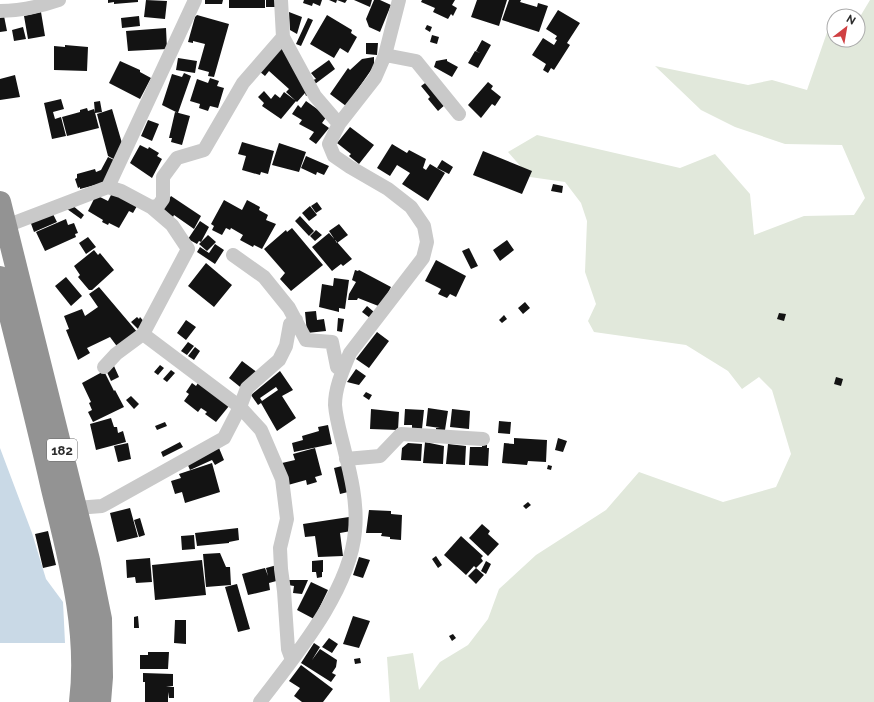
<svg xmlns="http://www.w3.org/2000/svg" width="874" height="702" font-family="Raleway,sans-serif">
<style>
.green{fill:#e1e8db}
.water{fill:#c9d9e6}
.building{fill:#131313;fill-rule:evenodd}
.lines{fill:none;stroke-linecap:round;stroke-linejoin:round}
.street{stroke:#c9c9c9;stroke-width:14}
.highway{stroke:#939393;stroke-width:22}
.labels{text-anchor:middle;stroke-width:4;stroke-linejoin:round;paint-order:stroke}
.shield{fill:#fff;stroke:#6b6b6b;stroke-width:1}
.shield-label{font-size:13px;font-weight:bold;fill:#2c2c2c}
</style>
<rect width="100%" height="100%" fill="#fff"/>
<!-- green -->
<path class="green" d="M870,0H874V702H390L387,657L413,653L419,690L440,662L468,645L488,619L499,589L536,555L606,510L639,472L723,502L776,487L791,454L772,390L759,377L742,389L728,371L686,345L594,332L588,321L596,304L585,272L587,221L581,203L565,182L530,177L508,152L537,135L680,168L715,154L750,194L754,235L804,216L854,215L865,198L842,145L785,144L735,127L701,110L655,66L748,85L772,80L807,90L831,21H834V40H858V20Z"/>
<!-- water -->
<path class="water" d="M0,448L32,533L46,579L63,602L65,643H0Z"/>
<!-- building -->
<path class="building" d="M108,0H138V2L114,4V2L108,3Z
M146,0L167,1L165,19L144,17Z
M205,0H223L222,4H205Z
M229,0H265V8H229Z
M266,0H278V7H266Z
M304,0H322L320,6L313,3L312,6L303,3Z
M329,0H347L345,3L337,0L336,3Z
M354,0H372L370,7Z
M374,0H380L391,5L380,32L369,27L366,19Z
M422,0H455L452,5L457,8L453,16L451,14L448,19L433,12L435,8L421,2Z
M477,0H507L499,26L471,17Z
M509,0H521L520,2L537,7L538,3L548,6L539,32L502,20Z
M558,10L580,23L567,43L570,45L554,70L551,68L548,73L543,70L546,64L532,55L543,38L554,45L557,40L555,39L557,36L546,29Z
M41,12L45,36L28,39L24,16Z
M289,12L302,17L297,34L290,30Z
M197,15L229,24L214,77L208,76L209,72L198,69L205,44L193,41V43L188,42L195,17Z
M327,15L352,30L351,33L357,37L348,53L340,48L334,58L310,44Z
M0,16H4L7,31L0,32Z
M139,16L140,26L122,28L121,18Z
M308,18L313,20L301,46L296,44Z
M427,25L432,27L430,32L425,29Z
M23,27L26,39L14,41L12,30Z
M166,28L167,49L128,51L126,31Z
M432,35L439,37L437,44L430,42Z
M482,40L491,45L478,68L468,63L475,51L480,53L476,51Z
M286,41L312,91L306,96L305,93L297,102L286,92L289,89L269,71L265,76L259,71Z
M366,43H378L377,55L366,54Z
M65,45L88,47L87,71L54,70V46L65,47Z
M374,57V66L346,106L330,94L348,68L350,70L362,59Z
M178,58L197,61L195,73L176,70Z
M447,59V61L458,67L452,77L434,67L436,61Z
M329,60L335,69L315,84L313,80L316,79L311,73Z
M120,61L140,70V72L151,78L140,99L109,83Z
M184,73L191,76L178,113L162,105L172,74L182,77Z
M15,75L20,97L0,100V79Z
M210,78L219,81L217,86L224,88L218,108L210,106L208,111L199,108L200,104L190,101L197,79L208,83Z
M428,81L446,104L438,111L428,99L430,97L421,86Z
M488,82L493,86L491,89L501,97L495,106L492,104L481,118L468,105Z
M264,91L271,99L275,94L280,98L284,92L296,101L281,119L262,106L264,103L258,97Z
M61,99L64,109L53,112L55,119L61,117L66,136L52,139L44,103Z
M100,101L102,112L95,113L94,102Z
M306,101L327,116L322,123L329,128L316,144L309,139L314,132L299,124L302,120L292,114L298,105L301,108Z
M87,108L88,111L94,109L99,128L67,136L62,117L80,112V110Z
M112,109L124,150L119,162L108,156L97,114Z
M175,112L190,116L182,145L171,142L172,138H169Z
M148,120L159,124L152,141L141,136Z
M350,127L374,145L359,164L349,156L351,154L337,143Z
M242,142L274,151L268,174L261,172L260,175L242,170L246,156L238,154Z
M279,143L306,152L299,172L272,165Z
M392,144L407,153L409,150L426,159L423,168L426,170L430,164L445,173L428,201L402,184L410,173L397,165L390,176L377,168Z
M140,145L148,149L149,147L159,153L157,156L162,159L152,178L130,163Z
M483,151L532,171L522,194L473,175Z
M306,156L329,166L324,175L317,172L316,175L301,168Z
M108,157L118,162L110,181L80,189V187L78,188L75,179L77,178V174L95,169L96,172L101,170Z
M442,160L453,167L449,174L437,168Z
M553,184L563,186L562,193L551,191Z
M112,193L137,206L133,213L129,211L119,228L109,223L108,225L102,222L103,220L88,211L96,195L108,201Z
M171,196L201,216L194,229L174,215L173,217L162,210Z
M224,200L242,210L247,200L260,207L259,210L268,215L266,220L276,224L262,249L254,245L253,247L240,240L243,235L231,228L230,230L226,228L222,235L212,230L214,226L211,224Z
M317,202L322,209L316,213L311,206Z
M72,205L84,215L81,219L67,209Z
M310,206L317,215L309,221L302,213Z
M52,212L57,222L34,232L29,218Z
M300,216L314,231L309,236L295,221Z
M66,219L68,225L74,223L78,233L75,234L76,237L45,251L36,232Z
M200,221L209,227L201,242L199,241L197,244L188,239Z
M339,224L348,235L337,243L329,231Z
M292,228L323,265L291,291L280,279L285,273L264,249L286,230L287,232Z
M316,230L322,235L315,241L310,236Z
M329,233L352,259L343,266L341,264L332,271L312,247Z
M208,235L216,242L207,251L199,244Z
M88,237L96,247L86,254L79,243Z
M507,240L514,250L500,261L493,250Z
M215,244L224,250L215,264L197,252L200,247L209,253Z
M469,248L478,266L471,269L462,251Z
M94,250L98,255L100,253L114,270L92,290H89L78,277L80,275L74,266Z
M436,260L466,276L456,297L450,294L447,298L438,294L441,289L425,281Z
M206,263L232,285L214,307L188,286Z
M355,270L358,271L359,270L391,287L381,307L358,298L357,300H348L349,294L356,282L352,280Z
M66,277L82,296L71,306L55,286Z
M334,278L349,280L345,309L339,308V312L319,307L322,284L333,286Z
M99,287L138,333L119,349L110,337L87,348L90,353L78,360L66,330L69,329L64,316L82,309L85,316L98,307L89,294Z
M525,302L530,308L523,314L518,308Z
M367,306L374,312L370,318L362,312Z
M316,311L317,320L324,319L326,331L307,333L305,312Z
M779,313L786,314L784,321L777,319Z
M504,315L507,319L502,323L499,320Z
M137,317L139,319L140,317L147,325L140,331L131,322Z
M338,318L344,319L342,332L337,331Z
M186,320L196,327L186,340L177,333Z
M377,332L389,341L369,368L356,359Z
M188,342L194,346L187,355L181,351Z
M195,347L200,351L194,360L188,356Z
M242,361L258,373L244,390L229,378Z
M160,365L164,368L158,375L154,372Z
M114,366L119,377L111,381L106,370Z
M356,369L366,376L359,385L347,382Z
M171,370L175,373L167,382L163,379Z
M104,371L114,391L115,390L124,407L93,422L88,412L92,410L89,403L91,402L82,383Z
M280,371L293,390L282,396L296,418L277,431L261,403L258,405L251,395ZM276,387L278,390L262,401L260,398Z
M836,377L843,379L841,386L834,384Z
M192,383L196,386L198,383L229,406L216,422L205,414L207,412L201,408L198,412L184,401L189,394L186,392Z
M366,392L372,395L369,400L363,396Z
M131,396L139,404L134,409L126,400Z
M428,408L448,411L445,430H436V428H440L426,426Z
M371,409L399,412L398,430L370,429Z
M405,409L424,410L422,429L412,428V425H404Z
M452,409L470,411L469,429L450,427Z
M111,418L114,427H117L118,433L123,431L126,442L96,450L90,424Z
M499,421L511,422L510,434L498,433Z
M165,422L167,426L157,430L155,426Z
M328,425L332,444L294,452L292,443L303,440L302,436L319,431L318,427Z
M514,438L547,440L546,462L528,461L527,465L502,463L504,443L514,444Z
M558,438L567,441L563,452L555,450Z
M180,442L183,447L163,457L161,452Z
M425,442L444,446L443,464L423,463Z
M128,443L131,459L118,462L114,446Z
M408,443L422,444L421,461L401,460L402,448Z
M448,444L466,446L465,465L446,464Z
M482,445H487V448H489L488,466L469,465L470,447H482Z
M219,448L224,460L215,465L212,460L190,470L187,463Z
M315,448L322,475L315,477L317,482L307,485L306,480L288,485L282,463L295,460L293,454Z
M212,463L220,492L185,503L182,492L175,494L171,481L181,478L179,474Z
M548,465L552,466L551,470L547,469Z
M342,466L348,492L340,494L334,468Z
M528,502L531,505L526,509L523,506Z
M130,508L138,537L117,542L110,513Z
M369,510L391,511V514L402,515L401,540L390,539V537L381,536L382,533H366Z
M349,517L351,531L340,533L343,556L318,557L315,536L305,537L303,524Z
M140,518L145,535L139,537L134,520Z
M482,524L490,531L488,534L499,544L488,556L469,538Z
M238,528L239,540L229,542V543L197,546L195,533Z
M48,531L56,565L43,568L35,534Z
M194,535L195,549L182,550L181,536Z
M461,536L483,556L481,558L483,561L476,568L474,566L466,575L444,555Z
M220,553L226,567H230L231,585L206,587L203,554Z
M436,556L442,565L438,568L432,559Z
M359,557L370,560L363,578L353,575Z
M150,558L152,582L136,583L135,577L127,578L126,560Z
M202,560L206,595L155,600L152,565Z
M323,560V572H312V561Z
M486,561L491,564L486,574L481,571Z
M277,565L280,580L269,583L270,590L248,595L242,574L265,568L268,576L266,568Z
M476,568L484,575L476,584L468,576Z
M316,572H322V577L317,578Z
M288,580H308L302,594L293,593L294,586L288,585Z
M311,582L328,590L314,619L297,610Z
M237,584L250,629L238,632L225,587Z
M138,616L139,628H134V617Z
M353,616L370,621L359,648L343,644Z
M175,620H186V644L174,643Z
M453,634L456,638L452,641L449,636Z
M329,638L338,644L332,653L322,647Z
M314,643L320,647L312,660L320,649L337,660L336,667L332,673L336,675L331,682L301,663Z
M148,652H169L168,669H140V655H148Z
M360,658L361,663L355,664L354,659Z
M301,665L333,689L323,702H302L294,696L300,688L289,681Z
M143,673L173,674V686L166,687H174V698H169L168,692V702H145V682H143Z"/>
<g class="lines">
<!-- street -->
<path class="street" d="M281,0L283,37L315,96L339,124
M0,11C21,11 39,7 59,0
M385,55L416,61L459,114
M108,187L195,0
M6,226L108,187L121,191L151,207L158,206L163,199V177L177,158L204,150L243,83L283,37
M233,255L264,277L289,308L306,340L332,342L337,367L342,371
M104,367L116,354L143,334L188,249L172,225L151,207
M346,459L380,456L401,434L483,439
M76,508L102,506L224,438L240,407L143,334
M292,660L288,649L284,591L281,569L280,548L287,519L282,479L261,430L240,407L247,388L279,360L286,346L290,324L296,320
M260,702C295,656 350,591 355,531C358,502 350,472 343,444C340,432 336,418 335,405C335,387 343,370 350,353L423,258L427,242L424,226L411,207L388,189L350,167L334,156L329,144L339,124L375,78L385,55L399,0"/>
<!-- highway -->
<path class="highway" d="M0,202L89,560L101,619L102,677L100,702
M0,277C18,348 36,418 52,489C69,559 89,630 80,702"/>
</g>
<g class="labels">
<!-- shield labels -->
<rect class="shield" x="47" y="439" width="30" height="22" rx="3"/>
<g class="shield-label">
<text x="62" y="455">182</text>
</g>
</g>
<!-- north arrow -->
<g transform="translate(846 28) rotate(31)"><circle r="19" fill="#ffffff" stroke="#ababab"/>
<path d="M0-3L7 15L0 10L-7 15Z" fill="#d04143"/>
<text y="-6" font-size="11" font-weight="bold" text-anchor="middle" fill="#2c2c2c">N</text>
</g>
</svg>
